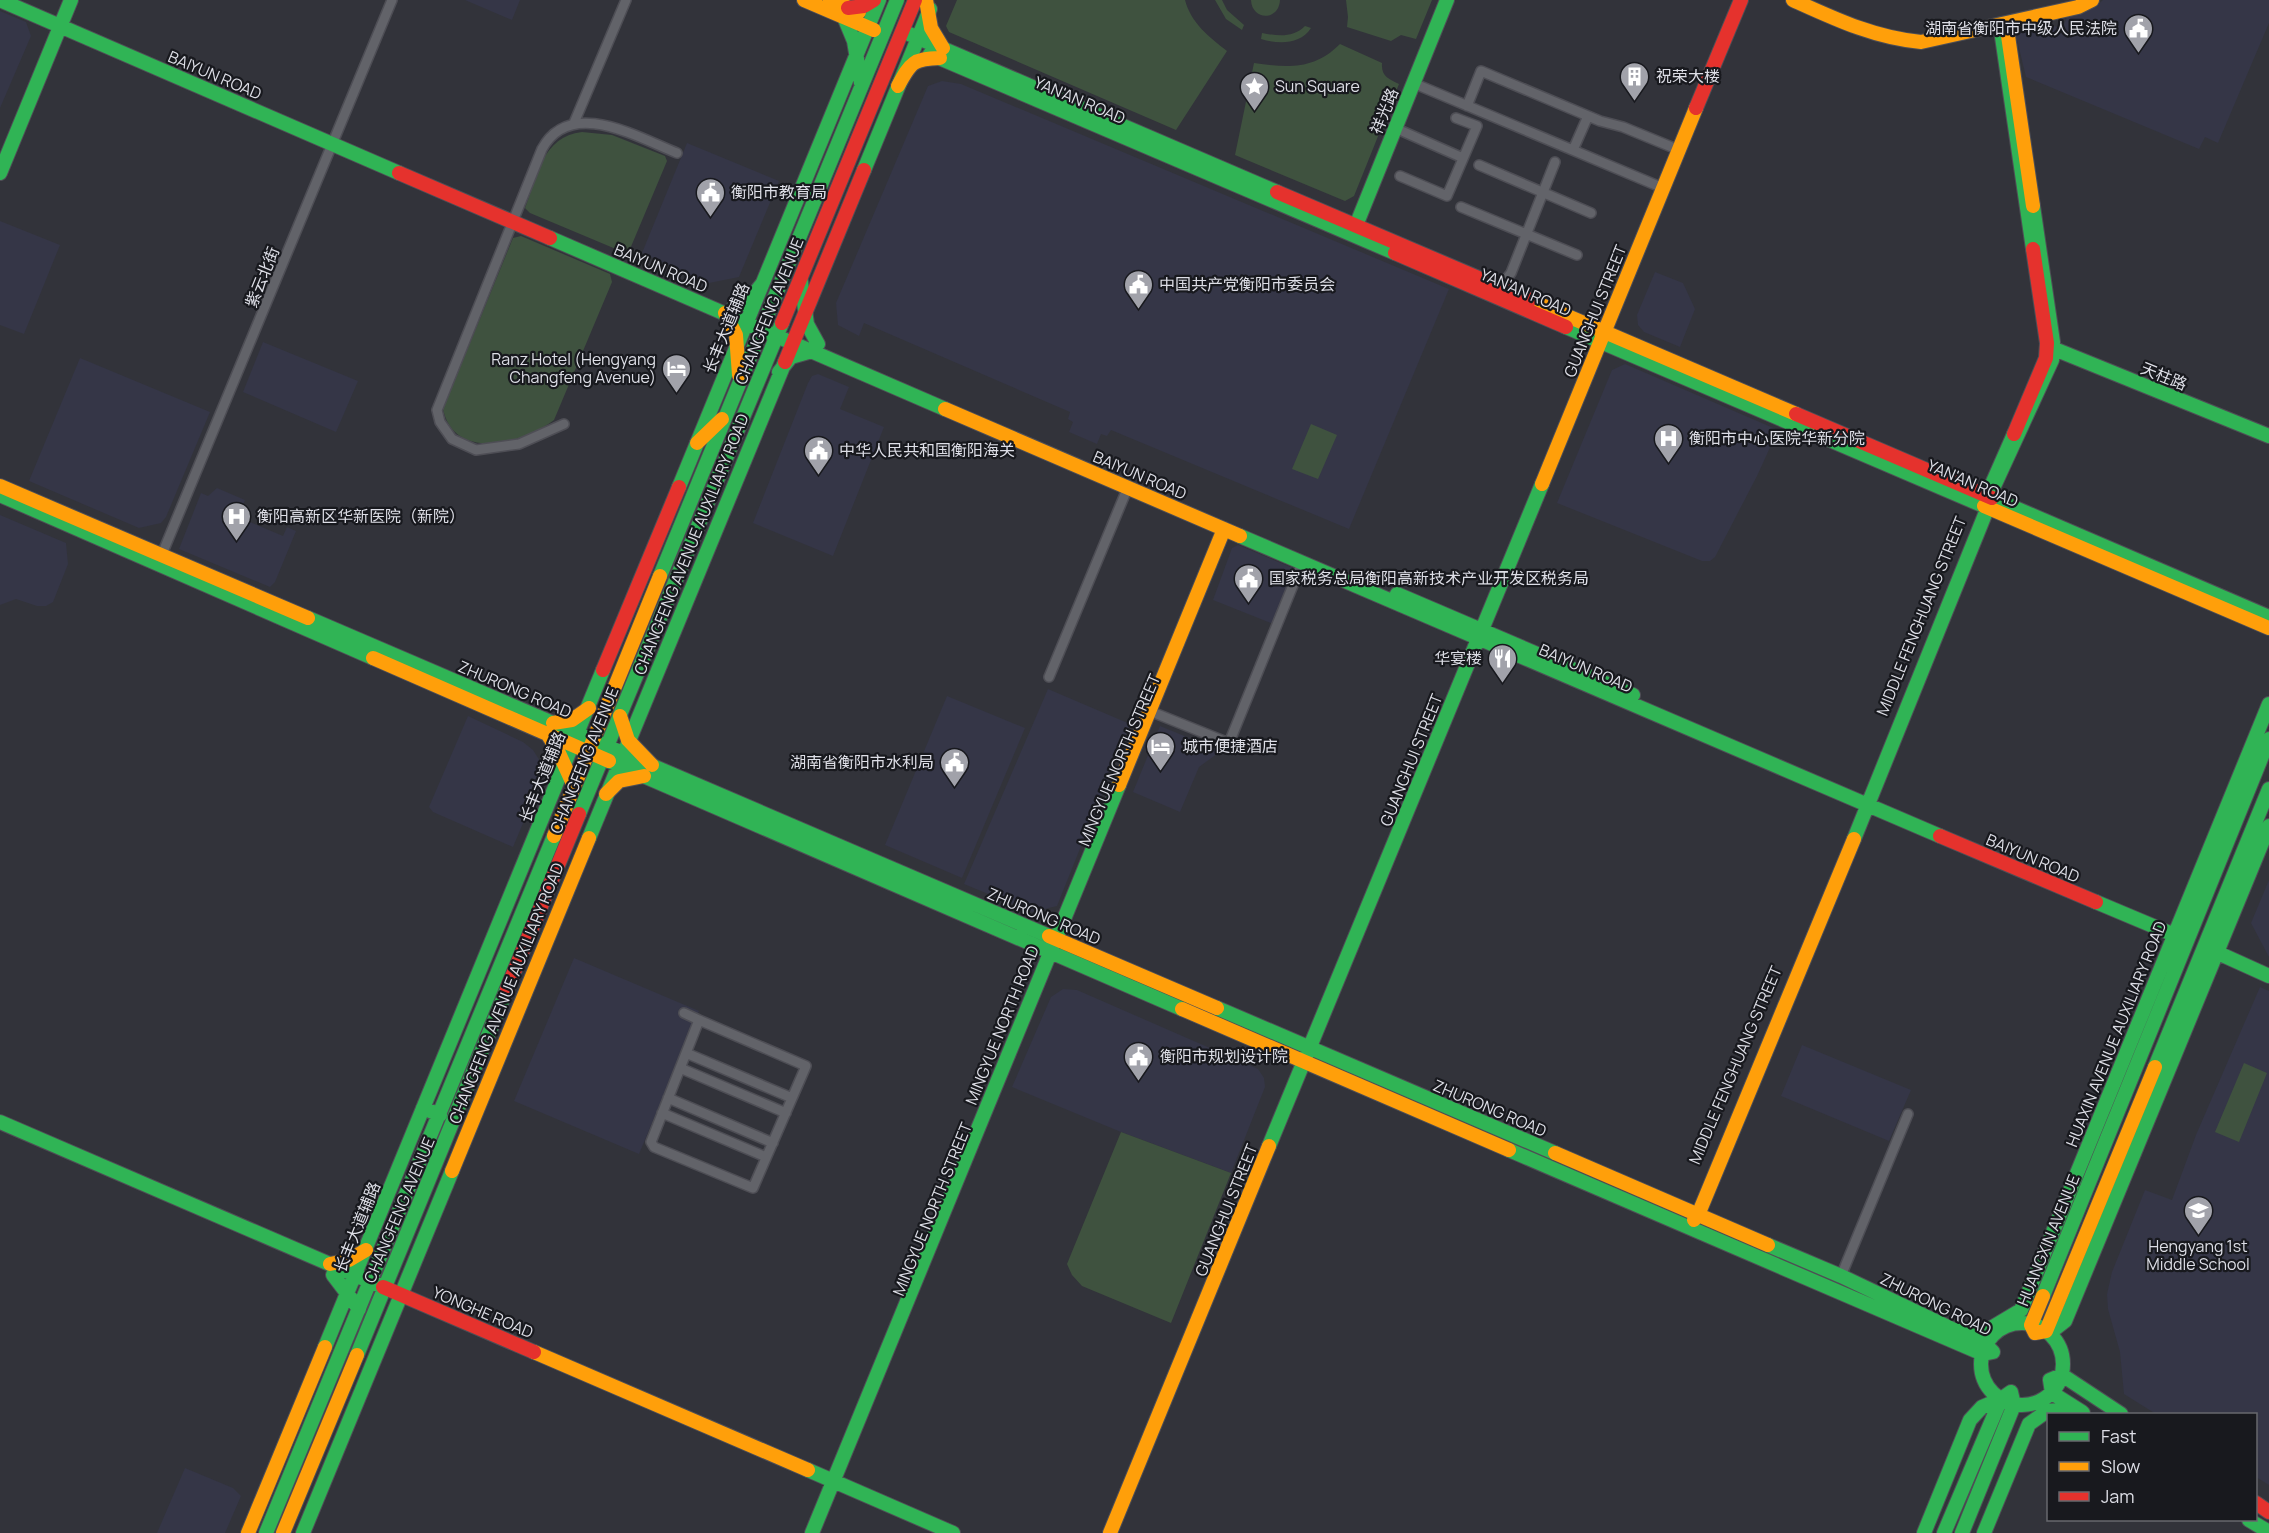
<svg xmlns="http://www.w3.org/2000/svg" width="2269" height="1533" font-family="Manrope,'Noto Sans SC',sans-serif">
<style>
.built{fill:#353647}
.green{fill:#3f523f}
.lines{fill:none;stroke-linecap:round;stroke-linejoin:round}
.street-casing{stroke:#4e4e55;stroke-width:12}
.fast-casing{stroke:#4e4e55;stroke-width:16}
.slow-casing{stroke:#4e4e55;stroke-width:16}
.jam-casing{stroke:#4e4e55;stroke-width:16}
.street{stroke:#626369;stroke-width:9}
.fast{stroke:#30b455;stroke-width:14}
.slow{stroke:#ff9f0a;stroke-width:14}
.jam{stroke:#e5322d;stroke-width:14}
.labels{text-anchor:middle;stroke-width:4.5;stroke-linejoin:round;paint-order:stroke}
.poi-label{font-size:16px;fill:#dddee6;stroke:#18191e;text-anchor:start}
.street-label{font-size:16px;fill:#dddee6;stroke:#18191e}
</style>
<rect width="100%" height="100%" fill="#32333a"/>
<!-- built -->
<path class="built" d="M465,0H520L512,20Z
M2103,0H2269V23L2218,143L2205,137L2199,149L2026,77L2014,27L2039,20L2062,29L2068,15L2094,8Z
M0,11L26,22L31,36L0,108Z
M942,81L961,84L1449,289L1349,529L1111,430L1107,436L1101,434L1097,444L1069,432L1073,422L1068,419L1070,412L864,323L859,336L838,325L836,303L928,86Z
M687,143L779,181L739,277L709,283L642,253Z
M0,221L60,245L24,334L0,325Z
M1655,272L1683,283L1695,309L1680,347L1644,332L1638,325L1637,315Z
M263,342L358,381L336,432L243,392Z
M80,358L210,412L166,517L161,523L139,528L29,481Z
M1625,364L1778,430L1757,476L1715,557L1710,561H1702L1557,503L1612,370Z
M818,374L849,387L840,409L884,427L833,556L753,523L808,383L812,376Z
M217,488L245,500L238,517L283,536L287,527L296,531L275,582L270,587L179,549L201,493L208,496Z
M0,515L66,543L68,564L53,602L46,606H37L16,599L0,605Z
M1238,545L1295,569L1273,624L1213,600L1232,548Z
M1048,689L1130,724L1057,906L1032,912L964,884Z
M947,696L1025,728L962,878L885,845Z
M468,716L523,742L533,750L540,761L543,771L540,783L513,847L433,812L429,807Z
M1160,726L1221,751L1199,767L1180,812L1133,792Z
M2269,880V957L2251,923Z
M574,958L699,1011L639,1154L514,1101Z
M2260,987L2269,991V1485L2256,1477V1414H2156L2124,1394L2120,1352L2108,1309L2107,1294L2112,1272L2145,1190L2172,1200L2196,1135Z
M1063,989L1077,990L1258,1069L1264,1078L1265,1087L1231,1173L1121,1132L1012,1087L1051,997Z
M1802,1045L1911,1090L1889,1141L1781,1096Z
M185,1468L233,1488L241,1496L225,1533H157Z"/>
<!-- green -->
<path class="green" d="M957,0H1185C1191,23 1209,37 1227,51L1176,130L949,32L946,26Z
M1215,0H1222L1227,10L1244,25L1242,30L1226,19Z
M1251,0H1280C1279,21 1252,21 1251,0Z
M1346,0H1432L1416,39L1401,35L1391,41L1347,27L1348,17Z
M1305,26L1311,28C1300,45 1278,44 1261,39L1262,33C1278,36 1293,38 1305,26Z
M1340,44L1382,63C1381,76 1388,79 1399,84L1354,196L1345,201L1235,155L1254,63C1288,68 1314,70 1340,44Z
M582,132L612,135L665,156L667,161L630,249L623,252L530,213L525,208C538,175 542,137 582,132Z
M521,236L610,274L612,282L554,420C524,444 454,462 443,409L513,238Z
M1311,424L1337,435L1318,479L1292,469Z
M2244,1063L2267,1073L2239,1142L2215,1132Z
M1121,1132L1231,1173L1171,1323L1082,1286L1072,1275L1067,1264Z"/>
<g class="lines">
<defs>
<path id="street" d="M1413,83L1663,188
M1467,106L1481,71L1600,121L1623,127L1679,150
M574,123L626,0
M1395,128L1463,158
M1573,150L1588,116
M1479,165L1591,213
M1400,176L1447,196L1477,126L1456,118
M1461,207L1577,255
M1500,287L1511,273L1555,162
M564,424L519,444L476,450L452,439L440,422L437,410L542,149C570,97 637,137 677,153
M160,559L392,0
M1049,677L1128,487
M1157,714L1229,743L1302,563
M684,1013L699,1020L806,1066L753,1188L654,1147L651,1142L699,1020
M686,1053L792,1098
M680,1068L786,1113
M668,1098L773,1143
M662,1113L766,1157
M1841,1276L1908,1114"/>
<path id="fast" d="M0,0L399,173
M844,17L854,41L861,83
M2003,24L2001,30L2033,249
M909,34L1277,192
M930,54L1395,253
M864,170L930,9
M0,173L71,0
M1353,233L1447,0
M550,238L945,409
M801,282L807,324L818,344
M733,308L750,299L762,284
M1566,327L1984,506
M2047,346L2269,436
M779,372L791,357L812,351
M2014,434L1988,493L1989,497L2052,360L2053,342L2033,206
M679,487L879,0
M0,495L373,658
M1992,498L2269,617
M1240,536L1940,836
M660,576L897,0
M1397,594L1633,695
M308,618L1049,936
M609,761L1182,1009
M579,814L782,323
M589,838L785,362
M1854,839L1986,512V507
M2096,902L2184,939
M2207,948L2269,976
M1217,1008L1555,1153
M2155,1067L2269,789
M423,1108L440,1115
M0,1122L383,1287
M1269,1146L1542,484
M1509,1150L1983,1354L1993,1352L1986,1345L1841,1276L1768,1245
M333,1275L359,1309
M2043,1296L2269,739
M1981 1364a41 41 0 1 1 82 0a41 41 0 1 1-82 0Z
M1956,1330L1981,1334L2021,1310L2269,704
M2046,1331L2056,1328L2065,1321L2269,826
M325,1347L603,670
M357,1355L507,989
M2082,1412L2052,1393L2050,1380L2062,1375L2121,1414
M808,1470L953,1533
M2249,1520L2269,1532
M266,1533L554,836
M303,1533L452,1171
M812,1533L1119,785
M1924,1533L1970,1420L1982,1407L2001,1399
M1944,1533L2001,1399L2011,1392L2014,1405L1962,1533
M1984,1533L2029,1424L2047,1411L2060,1410L2083,1413"/>
<path id="slow" d="M804,0L874,30
M830,0L859,12
M926,0L931,28L943,48
M1793,0C1835,19 1875,38 1921,42L2078,7L2092,0
M2003,24L2007,29L2033,206
M898,86C911,62 913,59 940,58
M1530,300L1796,414
M725,313L736,335L739,375
M945,409L1240,536
M697,443L722,419
M1542,484L1696,108
M0,486L308,618
M1984,506L2269,628
M373,658L609,761
M620,716L628,740L652,765
M553,723L572,720L589,708
M548,735L558,751L574,786
M1119,785L1224,529
M606,794L619,781L644,776
M554,836L660,576
M1049,936L1217,1008
M1182,1009L1509,1150
M1555,1153L1768,1245
M452,1171L589,838
M1694,1220L1698,1215L1854,839
M330,1264L349,1260L366,1250
M2043,1296L2031,1325L2035,1333L2046,1331L2155,1067
M534,1352L808,1470
M248,1533L325,1347
M283,1533L357,1355
M1110,1533L1269,1146"/>
<path id="jam" d="M848,8L864,6L874,0
M1696,108L1741,0
M399,173L550,238
M1277,192L1530,300
M1395,253L1566,327
M782,323L915,0
M785,362L864,170
M1796,414L1992,498
M2014,434L2046,358L2047,343L2033,249
M603,670L679,487
M1940,836L2096,902
M507,989L579,814
M383,1287L534,1352
M2256,1503L2269,1512"/>
</defs>
<!-- street casing -->
<use href="#street" class="street-casing"/>
<!-- fast casing -->
<use href="#fast" class="fast-casing"/>
<!-- slow casing -->
<use href="#slow" class="slow-casing"/>
<!-- jam casing -->
<use href="#jam" class="jam-casing"/>
<!-- street -->
<use href="#street" class="street"/>
<!-- fast -->
<use href="#fast" class="fast"/>
<!-- slow -->
<use href="#slow" class="slow"/>
<!-- jam -->
<use href="#jam" class="jam"/>
</g>
<!-- icons -->
<defs>
<symbol id="civic-pin" viewBox="-11 -11 22 30"><path d="M0 17L-7.5 6A9.5 9.5 0 1 1 7.5 6Z" fill="#a1a2aa" stroke="#18191e"/><path d="M-.6-6.5H3V-4.5H.6V-3L4-1V1h2V6H-6V1h2V-1L-.6-3ZM-1.2 2.5V6h2.4V2.5Z" fill="#fff"/></symbol>
<symbol id="building-pin" viewBox="-11 -11 22 30"><path d="M0 17L-7.5 6A9.5 9.5 0 1 1 7.5 6Z" fill="#a1a2aa" stroke="#18191e"/><path d="M-4-6H4V6H1V3H-1V6H-4ZM-2.5-4.3h1.7v1.8h-1.7ZM.8-4.3h1.7v1.8H.8ZM-2.5-1h1.7V.8h-1.7ZM.8-1h1.7V.8H.8Z" fill="#fff"/></symbol>
<symbol id="sight-pin" viewBox="-11 -11 22 30"><path d="M0 17L-7.5 6A9.5 9.5 0 1 1 7.5 6Z" fill="#a1a2aa" stroke="#18191e"/><path d="M0-6L1.8-2.2L6-1.7L2.9 1.2L3.7 5.4L0 3.3L-3.7 5.4L-2.9 1.2L-6-1.7L-1.8-2.2Z" fill="#fff"/></symbol>
<symbol id="hotel-pin" viewBox="-11 -11 22 30"><path d="M0 17L-7.5 6A9.5 9.5 0 1 1 7.5 6Z" fill="#a1a2aa" stroke="#18191e"/><path d="M-6-4.5h1.5V1H6V5H4.5V3h-9V5H-6ZM-4 0a1.8 1.8 0 1 1 3.6 0ZM.5 0V-2.5h3Q6-2.5 6 0Z" fill="#fff"/></symbol>
<symbol id="hospital-pin" viewBox="-11 -11 22 30"><path d="M0 17L-7.5 6A9.5 9.5 0 1 1 7.5 6Z" fill="#a1a2aa" stroke="#18191e"/><path d="M-5-5h3v3.5h4V-5h3V5h-3V1.5h-4V5h-3Z" fill="#fff"/></symbol>
<symbol id="restaurant-pin" viewBox="-11 -11 22 30"><path d="M0 17L-7.5 6A9.5 9.5 0 1 1 7.5 6Z" fill="#a1a2aa" stroke="#18191e"/><path d="M-5-6h1v4h1v-4h1v4h1v-4h1v5L-1.5 .5V6h-2V.5L-5-1ZM5-6V6H3V1.5H1.5Q1.5-4 5-6Z" fill="#fff"/></symbol>
<symbol id="school-pin" viewBox="-11 -11 22 30"><path d="M0 17L-7.5 6A9.5 9.5 0 1 1 7.5 6Z" fill="#a1a2aa" stroke="#18191e"/><path d="M0-5L7-2L0 1L-7-2ZM-4 1L0 2.5L4 1V4Q0 6-4 4Z" fill="#fff"/></symbol>
</defs>
<g fill-rule="evenodd">
<use href="#civic-pin" x="2122" y="12" width="33" height="45"/>
<use href="#building-pin" x="1618" y="60" width="33" height="45"/>
<use href="#sight-pin" x="1238" y="70" width="33" height="45"/>
<use href="#civic-pin" x="694" y="176" width="33" height="45"/>
<use href="#civic-pin" x="1122" y="268" width="33" height="45"/>
<use href="#hotel-pin" x="660" y="352" width="33" height="45"/>
<use href="#hospital-pin" x="1652" y="422" width="33" height="45"/>
<use href="#civic-pin" x="802" y="434" width="33" height="45"/>
<use href="#hospital-pin" x="220" y="500" width="33" height="45"/>
<use href="#civic-pin" x="1232" y="562" width="33" height="45"/>
<use href="#restaurant-pin" x="1486" y="642" width="33" height="45"/>
<use href="#hotel-pin" x="1144" y="730" width="33" height="45"/>
<use href="#civic-pin" x="938" y="746" width="33" height="45"/>
<use href="#civic-pin" x="1122" y="1040" width="33" height="45"/>
<use href="#school-pin" x="2182" y="1194" width="33" height="45"/>
</g>
<g class="labels">
<!-- poi labels -->
<g class="poi-label">
<text x="2117" y="34" text-anchor="end">湖南省衡阳市中级人民法院</text>
<text x="1656" y="82">祝荣大楼</text>
<text x="1275" y="92">Sun Square</text>
<text x="731" y="198">衡阳市教育局</text>
<text x="1159" y="290">中国共产党衡阳市委员会</text>
<text x="656" y="365" text-anchor="end">Ranz Hotel (Hengyang<tspan x="656" dy="18">Changfeng Avenue)</tspan></text>
<text x="1689" y="444">衡阳市中心医院华新分院</text>
<text x="839" y="456">中华人民共和国衡阳海关</text>
<text x="257" y="522">衡阳高新区华新医院（新院）</text>
<text x="1269" y="584">国家税务总局衡阳高新技术产业开发区税务局</text>
<text x="1482" y="664" text-anchor="end">华宴楼</text>
<text x="1182" y="752">城市便捷酒店</text>
<text x="934" y="768" text-anchor="end">湖南省衡阳市水利局</text>
<text x="1160" y="1062">衡阳市规划设计院</text>
<text x="2198" y="1252" text-anchor="middle">Hengyang 1st<tspan x="2198" dy="18">Middle School</tspan></text>
</g>
<!-- street labels -->
<g class="street-label">
<text transform="translate(215 75) rotate(23)" y="6">BAIYUN ROAD</text>
<text transform="translate(1080 100) rotate(23)" y="6">YAN'AN ROAD</text>
<text transform="translate(1384 111) rotate(-68)" y="6">祥光路</text>
<text transform="translate(661 268) rotate(23)" y="6">BAIYUN ROAD</text>
<text transform="translate(262 277) rotate(-68)" y="6">紫云北街</text>
<text transform="translate(1526 292) rotate(23)" y="6">YAN'AN ROAD</text>
<text transform="translate(769 311) rotate(-68)" y="6">CHANGFENG AVENUE</text>
<text transform="translate(1595 311) rotate(-68)" y="6">GUANGHUI STREET</text>
<text transform="translate(726 328) rotate(-68)" y="6">长丰大道辅路</text>
<text transform="translate(2164 376) rotate(22)" y="6">天柱路</text>
<text transform="translate(1140 475) rotate(23)" y="6">BAIYUN ROAD</text>
<text transform="translate(1973 483) rotate(23)" y="6">YAN'AN ROAD</text>
<text transform="translate(691 544) rotate(-68)" y="6">CHANGFENG AVENUE AUXILIARY ROAD</text>
<text transform="translate(1921 616) rotate(-68)" y="6">MIDDLE FENGHUANG STREET</text>
<text transform="translate(1586 668) rotate(23)" y="6">BAIYUN ROAD</text>
<text transform="translate(515 689) rotate(23)" y="6">ZHURONG ROAD</text>
<text transform="translate(584 760) rotate(-68)" y="6">CHANGFENG AVENUE</text>
<text transform="translate(1119 760) rotate(-67)" y="6">MINGYUE NORTH STREET</text>
<text transform="translate(1411 760) rotate(-68)" y="6">GUANGHUI STREET</text>
<text transform="translate(542 777) rotate(-68)" y="6">长丰大道辅路</text>
<text transform="translate(2033 858) rotate(23)" y="6">BAIYUN ROAD</text>
<text transform="translate(1044 916) rotate(23)" y="6">ZHURONG ROAD</text>
<text transform="translate(506 993) rotate(-68)" y="6">CHANGFENG AVENUE AUXILIARY ROAD</text>
<text transform="translate(1002 1025) rotate(-68)" y="6">MINGYUE NORTH ROAD</text>
<text transform="translate(2116 1034) rotate(-68)" y="6">HUAXIN AVENUE AUXILIARY ROAD</text>
<text transform="translate(1735 1065) rotate(-67)" y="6">MIDDLE FENGHUANG STREET</text>
<text transform="translate(1490 1108) rotate(23)" y="6">ZHURONG ROAD</text>
<text transform="translate(932 1209) rotate(-68)" y="6">MINGYUE NORTH STREET</text>
<text transform="translate(399 1210) rotate(-67)" y="6">CHANGFENG AVENUE</text>
<text transform="translate(1226 1210) rotate(-68)" y="6">GUANGHUI STREET</text>
<text transform="translate(357 1227) rotate(-68)" y="6">长丰大道辅路</text>
<text transform="translate(2048 1240) rotate(-68)" y="6">HUANGXIN AVENUE</text>
<text transform="translate(1936 1304) rotate(26)" y="6">ZHURONG ROAD</text>
<text transform="translate(483 1312) rotate(23)" y="6">YONGHE ROAD</text>
</g>
</g>
<!-- legend -->
<rect x="2047" y="1413" width="210" height="108" fill="#18191e" stroke="#67686e" stroke-width="1.5"/>
<rect x="2059" y="1432" width="30" height="9" fill="#30b455" stroke="#67686e" stroke-width="1.5"/>
<text x="2101" y="1443" font-size="18" fill="#dddee6">Fast</text>
<rect x="2059" y="1462" width="30" height="9" fill="#ff9f0a" stroke="#67686e" stroke-width="1.5"/>
<text x="2101" y="1473" font-size="18" fill="#dddee6">Slow</text>
<rect x="2059" y="1492" width="30" height="9" fill="#e5322d" stroke="#67686e" stroke-width="1.5"/>
<text x="2101" y="1503" font-size="18" fill="#dddee6">Jam</text>
</svg>
